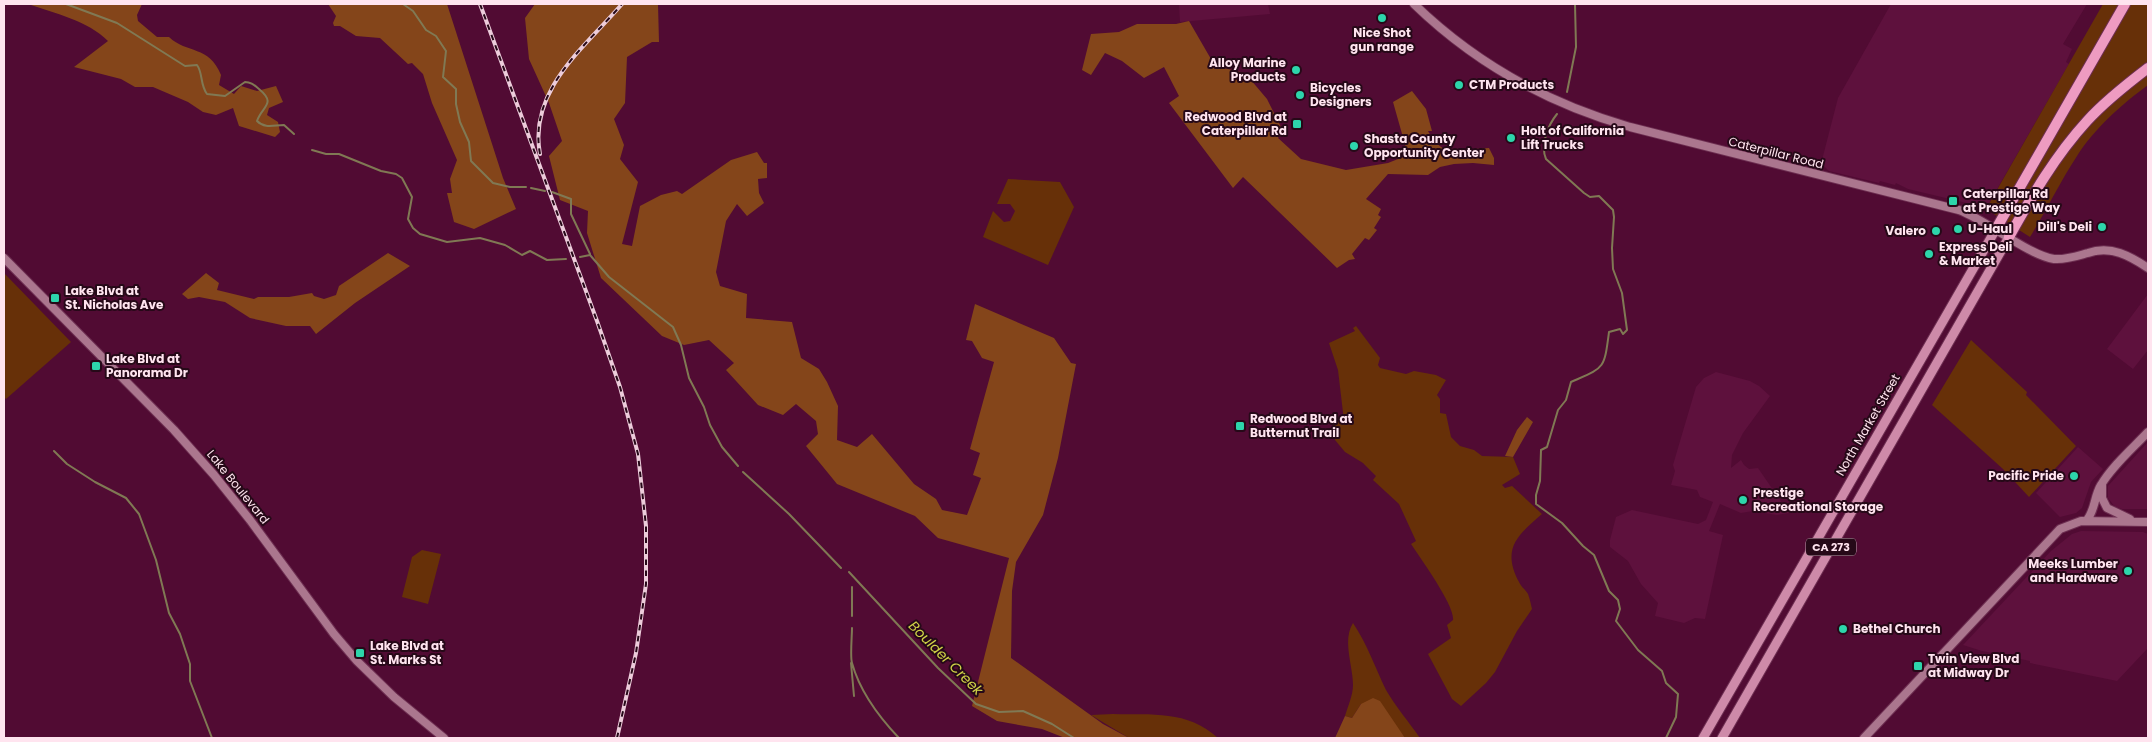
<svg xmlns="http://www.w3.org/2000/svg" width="2152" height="742" font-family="Poppins,sans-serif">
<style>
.built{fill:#5e113d}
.green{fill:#673008}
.forest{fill:#84451a}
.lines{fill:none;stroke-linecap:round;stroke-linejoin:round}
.stream{stroke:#807954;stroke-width:2}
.secondary-casing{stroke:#6d2e51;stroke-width:10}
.primary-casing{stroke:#6d2e51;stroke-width:11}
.highway-casing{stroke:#6d2e51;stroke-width:12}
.secondary{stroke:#ab768e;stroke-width:8}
.primary{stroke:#ce8aa9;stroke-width:9}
.highway{stroke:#ee9bc1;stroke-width:10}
.rail-casing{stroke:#ecccda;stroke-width:4}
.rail{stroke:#260918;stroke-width:2;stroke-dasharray:5.5;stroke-linecap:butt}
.poi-dot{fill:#2dd5ab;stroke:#260918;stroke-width:2}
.labels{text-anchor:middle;stroke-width:4;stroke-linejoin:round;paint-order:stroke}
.shield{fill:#260918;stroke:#bea2ae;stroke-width:1}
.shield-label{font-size:11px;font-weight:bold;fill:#ffe4ef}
.poi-label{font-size:12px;font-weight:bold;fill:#ffe4ef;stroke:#260918;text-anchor:start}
.street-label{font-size:12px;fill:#ffe4ef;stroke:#260918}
.water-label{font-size:14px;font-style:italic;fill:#cfd347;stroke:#260918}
</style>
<rect width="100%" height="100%" fill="#510b33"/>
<!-- built -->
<path class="built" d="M1179,4H1268L1270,14L1180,22Z
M1891,4H2087L2063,44L2072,49L2066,62L2069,64L1985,210L1971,204L1908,189L1896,183L1895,185L1880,181L1879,183L1829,171L1823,165L1822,160L1838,98Z
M2148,294V350L2133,369L2107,349Z
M1716,372L1750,381L1759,386L1770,396L1743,433L1732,455L1731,468L1741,460L1744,465L1749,469L1758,468L1789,513L1777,515L1753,511L1741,513L1720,504L1709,531L1723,535L1705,619L1695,618L1684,623L1655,616L1658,603L1641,584L1628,561L1610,547V540L1616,517L1632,510L1698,524L1706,520L1713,502L1700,497L1697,490L1671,485L1675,471L1673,465L1696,387L1704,378Z
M2148,442V509H2122L2115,507L2108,498V486Z
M2078,447L2103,469L2091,482L2082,508L2076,513L2060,517L2036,493Z
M2081,531L2143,532L2148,534V648L2117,681L2030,663V661L1982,651L1963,645L2051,551L2072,534Z"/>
<!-- green -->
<path class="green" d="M2103,4H2148V85C2122,104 2094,129 2077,156C2060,182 2046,211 2030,237L1986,209Z
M1008,179L1060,182L1074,207L1048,265L983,237L993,211L1004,222L1010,221L1015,211L1010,204H997Z
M4,273L71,342L6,399L4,397Z
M1356,326L1380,358L1378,365L1380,368L1406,374L1414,371L1436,375L1446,380L1437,395L1440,399V413L1446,414L1451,437L1460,446L1474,450L1482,456L1513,457L1520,474L1502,485L1505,488L1512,486L1542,514C1518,535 1501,548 1519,582C1521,587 1526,590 1528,594C1530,599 1531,605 1532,609L1517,631L1495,672L1486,683L1461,706L1452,699L1428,654L1451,638L1447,625L1453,620C1455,606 1421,559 1411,544L1416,541L1399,504L1373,480L1376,476L1363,463L1345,452L1335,440L1332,419L1344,421L1338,370L1329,343L1355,331L1353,328Z
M1971,340L2027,392L2026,395L2076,446L2029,497L2003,469L1932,405Z
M422,550L441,554L428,604L402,597L412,557Z
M1353,623C1367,644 1375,667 1386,690C1396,707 1409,722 1420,738H1405L1396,727L1361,704L1352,718L1345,716C1348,706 1353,695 1353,685C1353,666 1342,640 1353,623Z
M1113,714C1152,715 1187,710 1218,738H1129L1091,715Z"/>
<!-- forest -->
<path class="forest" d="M28,4H142L137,15L138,21L157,37H169C187,54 209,45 221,75L219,85L234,94L241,86L257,91L276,86L283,102L269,108L267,115L278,122L280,132L275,137L239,126L233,108L216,115L203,112L188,102L153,87H135L121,79L74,67L108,41C87,20 56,14 28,4Z
M328,4H447L503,178L516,209L474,229L454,222L447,193H452L450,179L457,160L432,103L423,74L412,63L408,64L380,38L356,36L340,26H334L333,23L336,16Z
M535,4H658L659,42H652L627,57L625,103L614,119L624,145L620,159L638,182L622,244L632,246L640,206L661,195L677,191L682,194L731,160L757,152L764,163H767V178L758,179L759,193L764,203L747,216L737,204L726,221L716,272L720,286L747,294L746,318L792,322L801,358L819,369L827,382L838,406L837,440L857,447L872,434L914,484L936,499L942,510L967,515L981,478L973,475L980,453L970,449L994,362L982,358L972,341L966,340L975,304L1054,338L1071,363L1076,364L1058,458L1043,515L1016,562L1012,591L1011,658L1103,724L1129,738H1065L1042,729L997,721L972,706L1009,558L938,538L915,516L837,484L806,446L818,434L816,421L796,404L783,415L758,405L726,370L734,363L709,340L684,345L662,336L601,278L587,233L588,211L560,200L549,156L562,141L549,103L529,59L525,18Z
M1189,21L1215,66L1245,73L1267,99L1283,131L1278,138L1301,159L1346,170L1388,163L1408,155L1393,102L1412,91L1426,109L1432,131H1428C1445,162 1462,148 1489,148L1494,158V165L1473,163L1454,164L1440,167L1428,175L1388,174L1366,199L1381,209L1378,215L1381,217L1374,228L1377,230L1369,240L1365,238L1352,254L1355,259L1349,260L1337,268L1243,177L1233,188L1169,103L1179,96L1164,67L1144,78L1122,61L1105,53L1091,75L1082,70L1091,34L1119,32L1137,24H1176Z
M388,253L410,266L355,303L316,334L310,326H286L250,318L225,302L199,297L188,299L182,294L206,273L219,283L217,290L254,299L258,297H289L312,293L314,296L324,299L336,295L339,286Z
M1527,417L1533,422L1513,457L1505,456L1517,430Z
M1373,698L1380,701L1405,738H1335L1345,716L1352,718L1361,704Z"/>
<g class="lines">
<!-- stream -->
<path class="stream" d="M66,4L117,23L185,66L197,65C203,73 200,85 207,94L225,96L245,82C251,82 254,85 259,89C277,104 262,106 257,121C265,129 274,125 284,125L294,134
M403,4L413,11L426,30L436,36L446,51L443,77L456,89V104L460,122L469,142L471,161L493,183L510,187H526
M1567,92L1576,47L1575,4
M1557,114C1548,125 1540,145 1546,159L1584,193L1590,197L1599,196L1613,210L1614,217L1612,248L1613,269L1622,293L1627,330L1623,334L1620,329L1609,332C1604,370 1605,367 1571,382L1566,400L1558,410L1547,447L1541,450L1540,481L1536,495V504L1562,523L1583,546L1594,555L1609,591L1618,600L1620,609L1616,621L1638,650L1662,671L1666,683L1678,694L1676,717L1666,738
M312,150L326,154H339L381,171L396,174L402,178L412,197L408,219L413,228L420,234L447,242L480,238L505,245L522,255L530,251L547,260L566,259
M531,188L545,191
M552,192L571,199V214L590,254
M580,257L590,255L609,277L673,327L681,345L689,378L704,407L710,425L722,447L738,466
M54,451L67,464L95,482L126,498L139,514L156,560L169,613L180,634L190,664V681L212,738
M743,472L789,514L841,568
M849,572L938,668L976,704L999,712L1023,711L1052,724L1074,738
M852,587V616
M852,628C852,636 850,657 852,663C860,692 878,716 899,738
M851,663L854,696"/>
<defs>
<path id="secondary" d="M1414,4C1475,63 1549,104 1630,127L1959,210C1988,221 2028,255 2054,259C2066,260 2077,256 2088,253C2111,245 2130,256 2148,268
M4,258L174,430L214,475L250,520L334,634L357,661L394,697L444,738
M2102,484V498L2107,508L2130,519
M2086,521C2095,512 2094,496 2101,485C2113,465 2132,449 2148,432
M1864,738L2060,529L2081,521L2148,522"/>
<path id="primary" d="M1703,738L1996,229
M1722,738L2009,237"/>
<path id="highway" d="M1996,229L2125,4
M2009,237C2032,196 2055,156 2087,121C2105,101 2127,84 2148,68"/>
</defs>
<!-- secondary casing -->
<use href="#secondary" class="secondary-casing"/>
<!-- primary casing -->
<use href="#primary" class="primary-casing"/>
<!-- highway casing -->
<use href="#highway" class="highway-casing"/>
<!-- secondary -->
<use href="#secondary" class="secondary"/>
<!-- primary -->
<use href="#primary" class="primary"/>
<!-- highway -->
<use href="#highway" class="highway"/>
<defs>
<path id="rail" d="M480,4L597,321L620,387L638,454L646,526V584L636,653L617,738
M540,154C528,90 585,47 622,4"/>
</defs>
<!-- rail casing -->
<use href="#rail" class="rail-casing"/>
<!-- rail -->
<use href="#rail" class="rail"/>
</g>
<!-- markers -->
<g class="poi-dot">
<circle cx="1382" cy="18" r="5"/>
<circle cx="1296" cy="70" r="5"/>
<circle cx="1459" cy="85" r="5"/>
<circle cx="1300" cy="95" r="5"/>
<rect x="1292" y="119" width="10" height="10" rx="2.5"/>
<circle cx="1511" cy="138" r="5"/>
<circle cx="1354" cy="146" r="5"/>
<rect x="1948" y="196" width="10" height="10" rx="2.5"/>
<circle cx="2102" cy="227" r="5"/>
<circle cx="1958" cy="229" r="5"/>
<circle cx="1936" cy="231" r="5"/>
<circle cx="1929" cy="254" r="5"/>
<rect x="50" y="293" width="10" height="10" rx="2.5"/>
<rect x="91" y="361" width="10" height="10" rx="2.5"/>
<rect x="1235" y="421" width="10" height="10" rx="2.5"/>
<circle cx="2074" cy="476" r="5"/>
<circle cx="1743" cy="500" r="5"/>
<circle cx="2128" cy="571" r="5"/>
<circle cx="1843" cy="629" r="5"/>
<rect x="355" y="648" width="10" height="10" rx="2.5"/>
<rect x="1913" y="661" width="10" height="10" rx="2.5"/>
</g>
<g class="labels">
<!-- shield labels -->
<rect class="shield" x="1806" y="538.5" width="50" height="17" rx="4"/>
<g class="shield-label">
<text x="1831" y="551">CA 273</text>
</g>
<!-- poi labels -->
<g class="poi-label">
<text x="1382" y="37" text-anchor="middle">Nice Shot<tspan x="1382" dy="14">gun range</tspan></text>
<text x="1286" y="67" text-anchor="end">Alloy Marine<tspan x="1286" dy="14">Products</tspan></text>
<text x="1469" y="89">CTM Products</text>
<text x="1310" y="92">Bicycles<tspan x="1310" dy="14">Designers</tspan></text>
<text x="1287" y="121" text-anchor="end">Redwood Blvd at<tspan x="1287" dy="14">Caterpillar Rd</tspan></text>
<text x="1521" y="135">Holt of California<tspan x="1521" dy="14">Lift Trucks</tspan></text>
<text x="1364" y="143">Shasta County<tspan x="1364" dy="14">Opportunity Center</tspan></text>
<text x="1963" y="198">Caterpillar Rd<tspan x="1963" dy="14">at Prestige Way</tspan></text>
<text x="2092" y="231" text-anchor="end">Dill's Deli</text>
<text x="1968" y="233">U-Haul</text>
<text x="1926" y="235" text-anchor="end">Valero</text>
<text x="1939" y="251">Express Deli<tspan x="1939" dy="14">&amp; Market</tspan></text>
<text x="65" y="295">Lake Blvd at<tspan x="65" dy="14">St. Nicholas Ave</tspan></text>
<text x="106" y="363">Lake Blvd at<tspan x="106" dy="14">Panorama Dr</tspan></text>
<text x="1250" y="423">Redwood Blvd at<tspan x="1250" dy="14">Butternut Trail</tspan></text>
<text x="2064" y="480" text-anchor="end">Pacific Pride</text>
<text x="1753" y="497">Prestige<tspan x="1753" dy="14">Recreational Storage</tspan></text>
<text x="2118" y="568" text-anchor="end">Meeks Lumber<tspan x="2118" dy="14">and Hardware</tspan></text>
<text x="1853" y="633">Bethel Church</text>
<text x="370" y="650">Lake Blvd at<tspan x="370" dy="14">St. Marks St</tspan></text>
<text x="1928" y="663">Twin View Blvd<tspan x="1928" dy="14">at Midway Dr</tspan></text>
</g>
<!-- street labels -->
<g class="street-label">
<text transform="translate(1776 153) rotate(14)" y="4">Caterpillar Road</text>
<text transform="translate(1868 425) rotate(-60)" y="4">North Market Street</text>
<text transform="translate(238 487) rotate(51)" y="4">Lake Boulevard</text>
</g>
<!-- water labels -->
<g class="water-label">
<text transform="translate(946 658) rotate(45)" y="5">Boulder Creek</text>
</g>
</g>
<!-- border -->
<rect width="2152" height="742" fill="none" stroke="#ffe4ef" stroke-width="10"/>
</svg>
